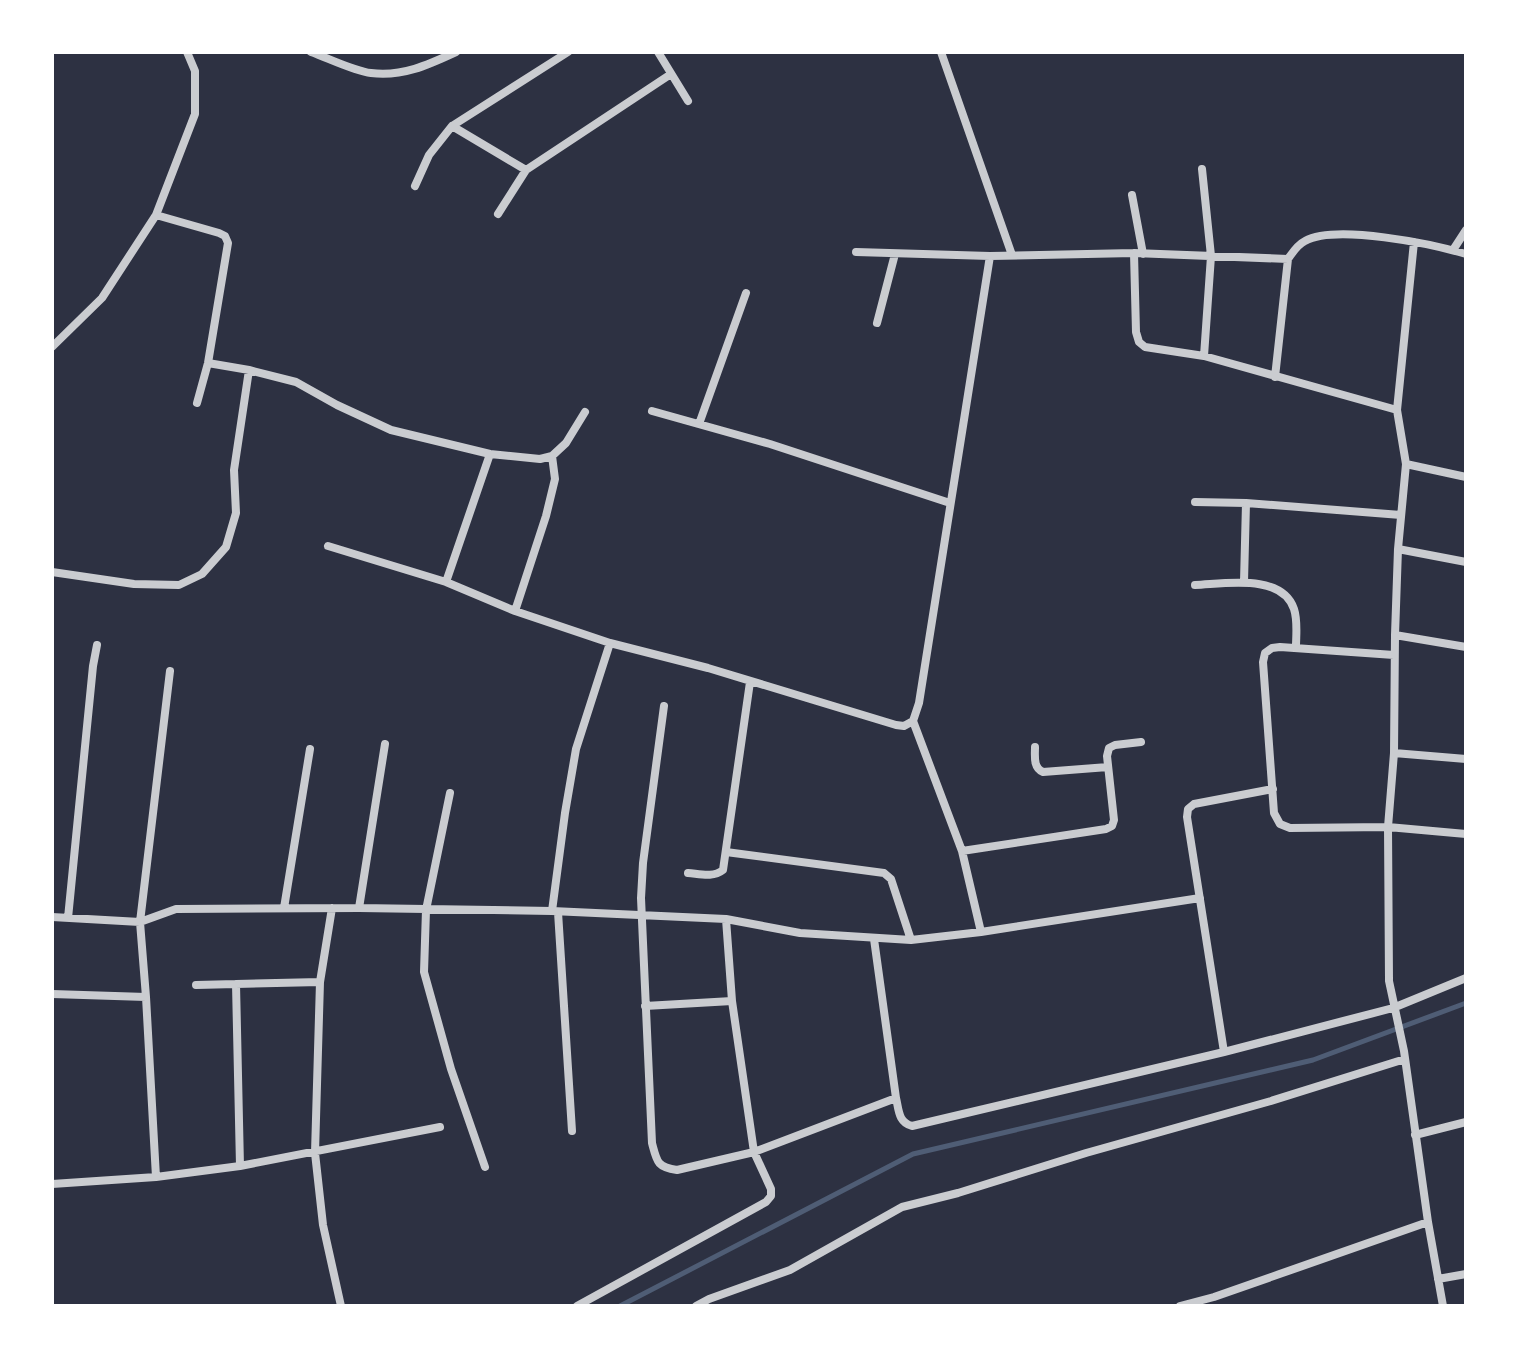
<svg xmlns="http://www.w3.org/2000/svg" width="1518" height="1358" font-family="Signika,sans-serif">
<style>
.lines{fill:none;stroke-linecap:round;stroke-linejoin:round}
.stream{stroke:#4f5d75;stroke-width:5}
.minor{stroke:#caccd0;stroke-width:8}
</style>
<rect width="100%" height="100%" fill="#2d3142"/>
<g class="lines">
<!-- stream -->
<path class="stream" d="M620,1306L913,1154L1313,1060L1466,1003"/>
<!-- minor -->
<path class="minor" d="M311,52C328,58 354,71 371,73C402,77 428,65 456,52
M658,52L688,101
M941,52L1012,255
M452,126L526,170
M1202,169L1211,256L1204,356
M415,186L429,155L452,126L568,52
M1132,195L1143,254
M498,214L526,170L671,74
M156,215L219,233L225,236L228,243L208,363L197,403
M1414,242L1397,410L1406,464L1398,549L1395,635L1394,753L1388,827L1389,981L1404,1051L1428,1222L1443,1306
M1453,250L1466,230
M856,252L990,256L1134,253L1288,259
M1134,253L1136,332L1139,342L1145,347L1204,356L1397,410
M877,323L895,254
M52,347L102,298L156,215L195,114V71L187,52
M208,363L249,370L296,382L337,405L391,430L490,454L540,459L552,456L566,443L585,412
M1275,377L1288,259C1293,252 1297,245 1305,241C1336,224 1432,244 1466,254
M652,411L770,444L950,503
M699,424L746,293
M1406,464L1466,477
M1195,502L1246,503L1401,515
M328,546L446,582L515,611L610,643L708,668L896,725L904,726L913,721L919,703L990,256
M1398,549L1466,562
M52,572L134,584L179,585L202,574L226,547L236,513L234,470L249,370
M446,582L490,454
M1244,582L1246,503
M1195,585C1224,584 1282,573 1294,609C1298,621 1296,635 1296,647
M515,611L546,516L555,479L552,456
M1395,635L1466,647
M1394,655L1280,647L1272,648L1265,653L1263,662L1274,813L1280,824L1290,828L1388,827L1466,834
M664,706L643,863L641,898L652,1143C657,1162 657,1167 677,1170L754,1152L896,1098
M913,721L962,851L981,932
M1035,747C1035,756 1033,768 1043,772L1108,767
M1394,753L1466,759
M450,793L426,910L424,972L451,1069L485,1167
M962,851L1106,829L1112,826L1114,820L1107,756L1109,748L1115,745L1141,742
M726,852L884,873L891,879L911,940
M688,873C700,874 713,878 723,870L750,682
M284,908L310,749
M332,908L320,982L315,1153L323,1225L341,1306
M359,908L385,744
M552,911L565,813L576,749L610,643
M558,912L572,1131
M52,917L140,922L176,909L359,908L552,911L726,919L800,933L911,940L981,932L1200,898
M68,918L93,666L97,645
M874,939L896,1098C899,1110 898,1122 912,1126L1224,1052L1393,1008L1466,978
M236,984L240,1166
M196,985L320,982
M52,994L146,997L140,922L170,671
M146,997L156,1177
M645,1006L732,1001
M1224,1052L1187,817L1188,809L1194,804L1273,789
M1415,1135L1466,1122
M52,1184L156,1177L240,1166L440,1127
M1438,1279L1466,1274
M577,1306L766,1202L771,1196V1189L754,1152L732,1001L726,919
M696,1306L709,1299L790,1270L902,1207L958,1193L1086,1153L1271,1101L1405,1059
M1180,1306L1214,1297L1428,1222"/>
</g>
<!-- border -->
<rect width="1518" height="1358" fill="none" stroke="#ffffff" stroke-width="108"/>
</svg>
